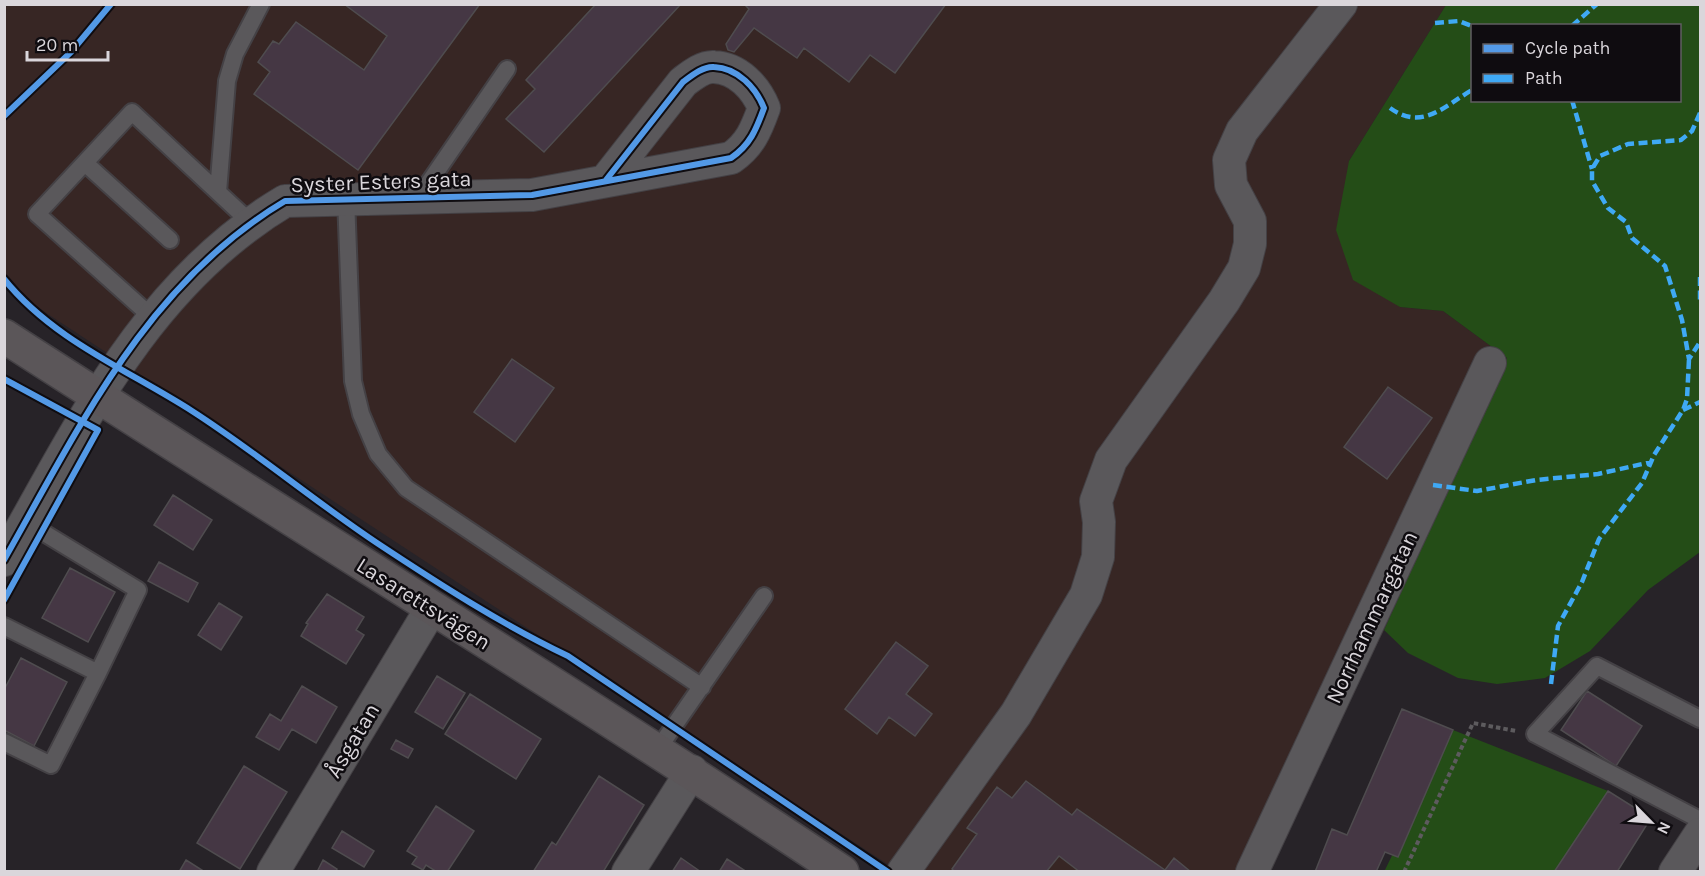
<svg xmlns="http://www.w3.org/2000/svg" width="1705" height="876" font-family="Karla,sans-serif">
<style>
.medical{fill:#372624}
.green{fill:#244d17;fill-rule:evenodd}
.building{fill:#453744;stroke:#4f4c4f;stroke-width:1.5}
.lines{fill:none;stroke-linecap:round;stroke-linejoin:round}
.service-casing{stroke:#444145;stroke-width:20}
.minor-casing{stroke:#444145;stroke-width:34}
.secondary-casing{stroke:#444145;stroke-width:36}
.path{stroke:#5d5b5e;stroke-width:4;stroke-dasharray:4.5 3;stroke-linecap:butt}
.service{stroke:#5a585b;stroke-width:16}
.minor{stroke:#5a585b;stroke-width:32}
.secondary{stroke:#5b5659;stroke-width:33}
.quiet{stroke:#3fa9f5;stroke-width:4.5;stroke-dasharray:9 4.5;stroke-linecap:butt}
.cycleway-casing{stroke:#0f0c10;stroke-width:10}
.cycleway{stroke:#5399e6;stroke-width:6}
.labels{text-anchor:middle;stroke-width:5;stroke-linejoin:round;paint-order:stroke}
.street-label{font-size:22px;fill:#dad6db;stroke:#0f0c10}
</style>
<rect width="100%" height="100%" fill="#272328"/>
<!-- medical -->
<path class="medical" d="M4,5H1446L1349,161L1400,307L1443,311L1507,358L1384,630L1265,871H898L5,286Z"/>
<!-- green -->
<path class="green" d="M1446,5H1700V552L1648,590L1590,651L1545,678L1497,684L1458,678L1408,653L1384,630L1507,358L1443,311L1400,307L1353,280L1336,230L1349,161ZM1472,26H1680V100H1472Z
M1453,730L1608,791L1559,871L1384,872Z"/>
<!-- building -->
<path class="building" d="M344,4H480L358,170L254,94L270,72L258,62L273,41L279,44L296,22L364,70L387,36Z
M596,4H681L544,152L506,119L535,89L526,80Z
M744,4H946L895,73L870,55L849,82L804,48L797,58L754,28L734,52L728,50L726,44L749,9Z
M512,359L554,388L515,442L474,412Z
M1388,387L1432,418L1387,479L1344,447Z
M173,495L212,520L193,550L154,525Z
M159,562L198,583L188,602L148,581Z
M70,568L115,592L88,642L42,618Z
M327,594L364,617L356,630L364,635L346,664L301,636L308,624L306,623Z
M219,603L242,617L221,650L198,635Z
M896,642L928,666L906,694L932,714L915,736L889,717L877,734L845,709Z
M21,658L67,682L34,746L4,730V690Z
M437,676L465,693L443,729L415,712Z
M302,686L337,707L316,743L292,729L279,750L256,737L270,714L281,721Z
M1587,691L1642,726L1616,766L1561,730Z
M470,694L541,739L516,779L445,734Z
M1402,709L1453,730L1398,857L1385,852L1376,872H1315L1332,829L1347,835Z
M396,740L413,749L408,758L391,749Z
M244,766L287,792L240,869L197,843Z
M599,776L644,805L603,872H533L552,842L556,845Z
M1026,781L1072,815L1077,809L1165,870L1174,858L1191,872H1080L1059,856L1046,872H955L952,869L977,834L967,828L997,787L1012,798Z
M1608,791L1651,818L1617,872H1554Z
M436,806L474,831L447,872H437L426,865L423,870L412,864L417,857L407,851Z
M342,831L374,851L364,867L332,848Z
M681,858L701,872H672Z
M727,859L747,872H719Z
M186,860L205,872H179Z
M323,860L337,869L336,872H317Z"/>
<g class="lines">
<defs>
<path id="service" d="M85,163L170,240
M218,192L227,81L235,54L261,4
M419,197L507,69
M346,198L353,381L361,414L378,454L406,488L702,687
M153,318L37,214L132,112L251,223
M26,522L138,590L98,673
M4,626L98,673L51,765L4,742
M1700,719L1597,666L1535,734L1700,820
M658,749L764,596"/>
<path id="minor" d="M4,560C80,426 147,283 285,201L532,195L731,158C750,145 756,130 764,108C756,88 738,68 714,67C703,66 691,76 683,82L606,180
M273,872L431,609
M628,872L692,771
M903,872L1016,714L1086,595L1098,557L1099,522L1096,501L1111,460L1224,301L1244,268L1250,244V221L1231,185L1229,160L1242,131L1341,4
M1252,872L1490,363
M1675,872L1700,834"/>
<path id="secondary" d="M4,336C283,516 566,688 842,872"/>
</defs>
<!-- service casing -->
<use href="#service" class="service-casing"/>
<!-- minor casing -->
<use href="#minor" class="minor-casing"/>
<!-- secondary casing -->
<use href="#secondary" class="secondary-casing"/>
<!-- path -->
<path class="path" d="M1404,872L1473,723L1516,731"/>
<!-- service -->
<use href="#service" class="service"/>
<!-- minor -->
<use href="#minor" class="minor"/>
<!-- secondary -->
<use href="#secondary" class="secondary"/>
<!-- quiet -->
<path class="quiet" d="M1435,23L1459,21L1472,26
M1572,26L1597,4
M1572,100L1592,169
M1390,108C1422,131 1443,107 1472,90
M1700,113L1692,131L1681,140L1628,144L1600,156L1592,169V181L1608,208L1626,222L1632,238L1665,266L1682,320L1689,359L1700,342
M1700,277V304
M1683,410L1700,402
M1433,485L1477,491L1536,480L1598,474L1651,462
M1551,684L1558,626L1582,582L1599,539L1642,483L1654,455L1683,410L1687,399L1689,359"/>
<defs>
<path id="cycleway" d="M4,116L71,52L111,4
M4,279C53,340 128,370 192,411C256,452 314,501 377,543C439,584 501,624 568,656L888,872
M4,379L98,430L4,600
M4,560C80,426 147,283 285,201L532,195L731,158C750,145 756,130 764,108C756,88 738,68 714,67C703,66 691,76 683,82L606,180"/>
</defs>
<!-- cycleway casing -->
<use href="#cycleway" class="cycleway-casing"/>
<!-- cycleway -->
<use href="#cycleway" class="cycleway"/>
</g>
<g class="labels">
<!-- street labels -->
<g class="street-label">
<text transform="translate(381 181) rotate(-2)" y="8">Syster Esters gata</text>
<text transform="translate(424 603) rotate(32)" y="8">Lasarettsvägen</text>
<text transform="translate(1371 617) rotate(-65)" y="8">Norrhammargatan</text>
<text transform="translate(352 740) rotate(-59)" y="8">Åsgatan</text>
</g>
</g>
<!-- border -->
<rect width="1705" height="876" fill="none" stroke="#dad6db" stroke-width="12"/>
<!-- legend -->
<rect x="1471" y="24" width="210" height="78" fill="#0f0c10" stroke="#605d61" stroke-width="1.5"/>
<rect x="1483" y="44" width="30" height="9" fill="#5399e6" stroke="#605d61" stroke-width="1.5"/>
<text x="1525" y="54" font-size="18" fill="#dad6db">Cycle path</text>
<rect x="1483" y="74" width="30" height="9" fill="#3fa9f5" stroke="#605d61" stroke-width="1.5"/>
<text x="1525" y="84" font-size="18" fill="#dad6db">Path</text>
<!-- north arrow -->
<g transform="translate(1651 822) rotate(115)" stroke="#0f0c10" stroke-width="4.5" paint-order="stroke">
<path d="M0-4.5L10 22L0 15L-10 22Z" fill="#dad6db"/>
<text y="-9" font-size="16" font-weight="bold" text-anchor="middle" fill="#dad6db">N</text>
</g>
<!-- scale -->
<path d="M27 51v9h81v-9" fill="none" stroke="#dad6db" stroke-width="3"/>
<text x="36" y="51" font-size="18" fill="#dad6db" stroke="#0f0c10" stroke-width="4.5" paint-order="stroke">20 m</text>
</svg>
